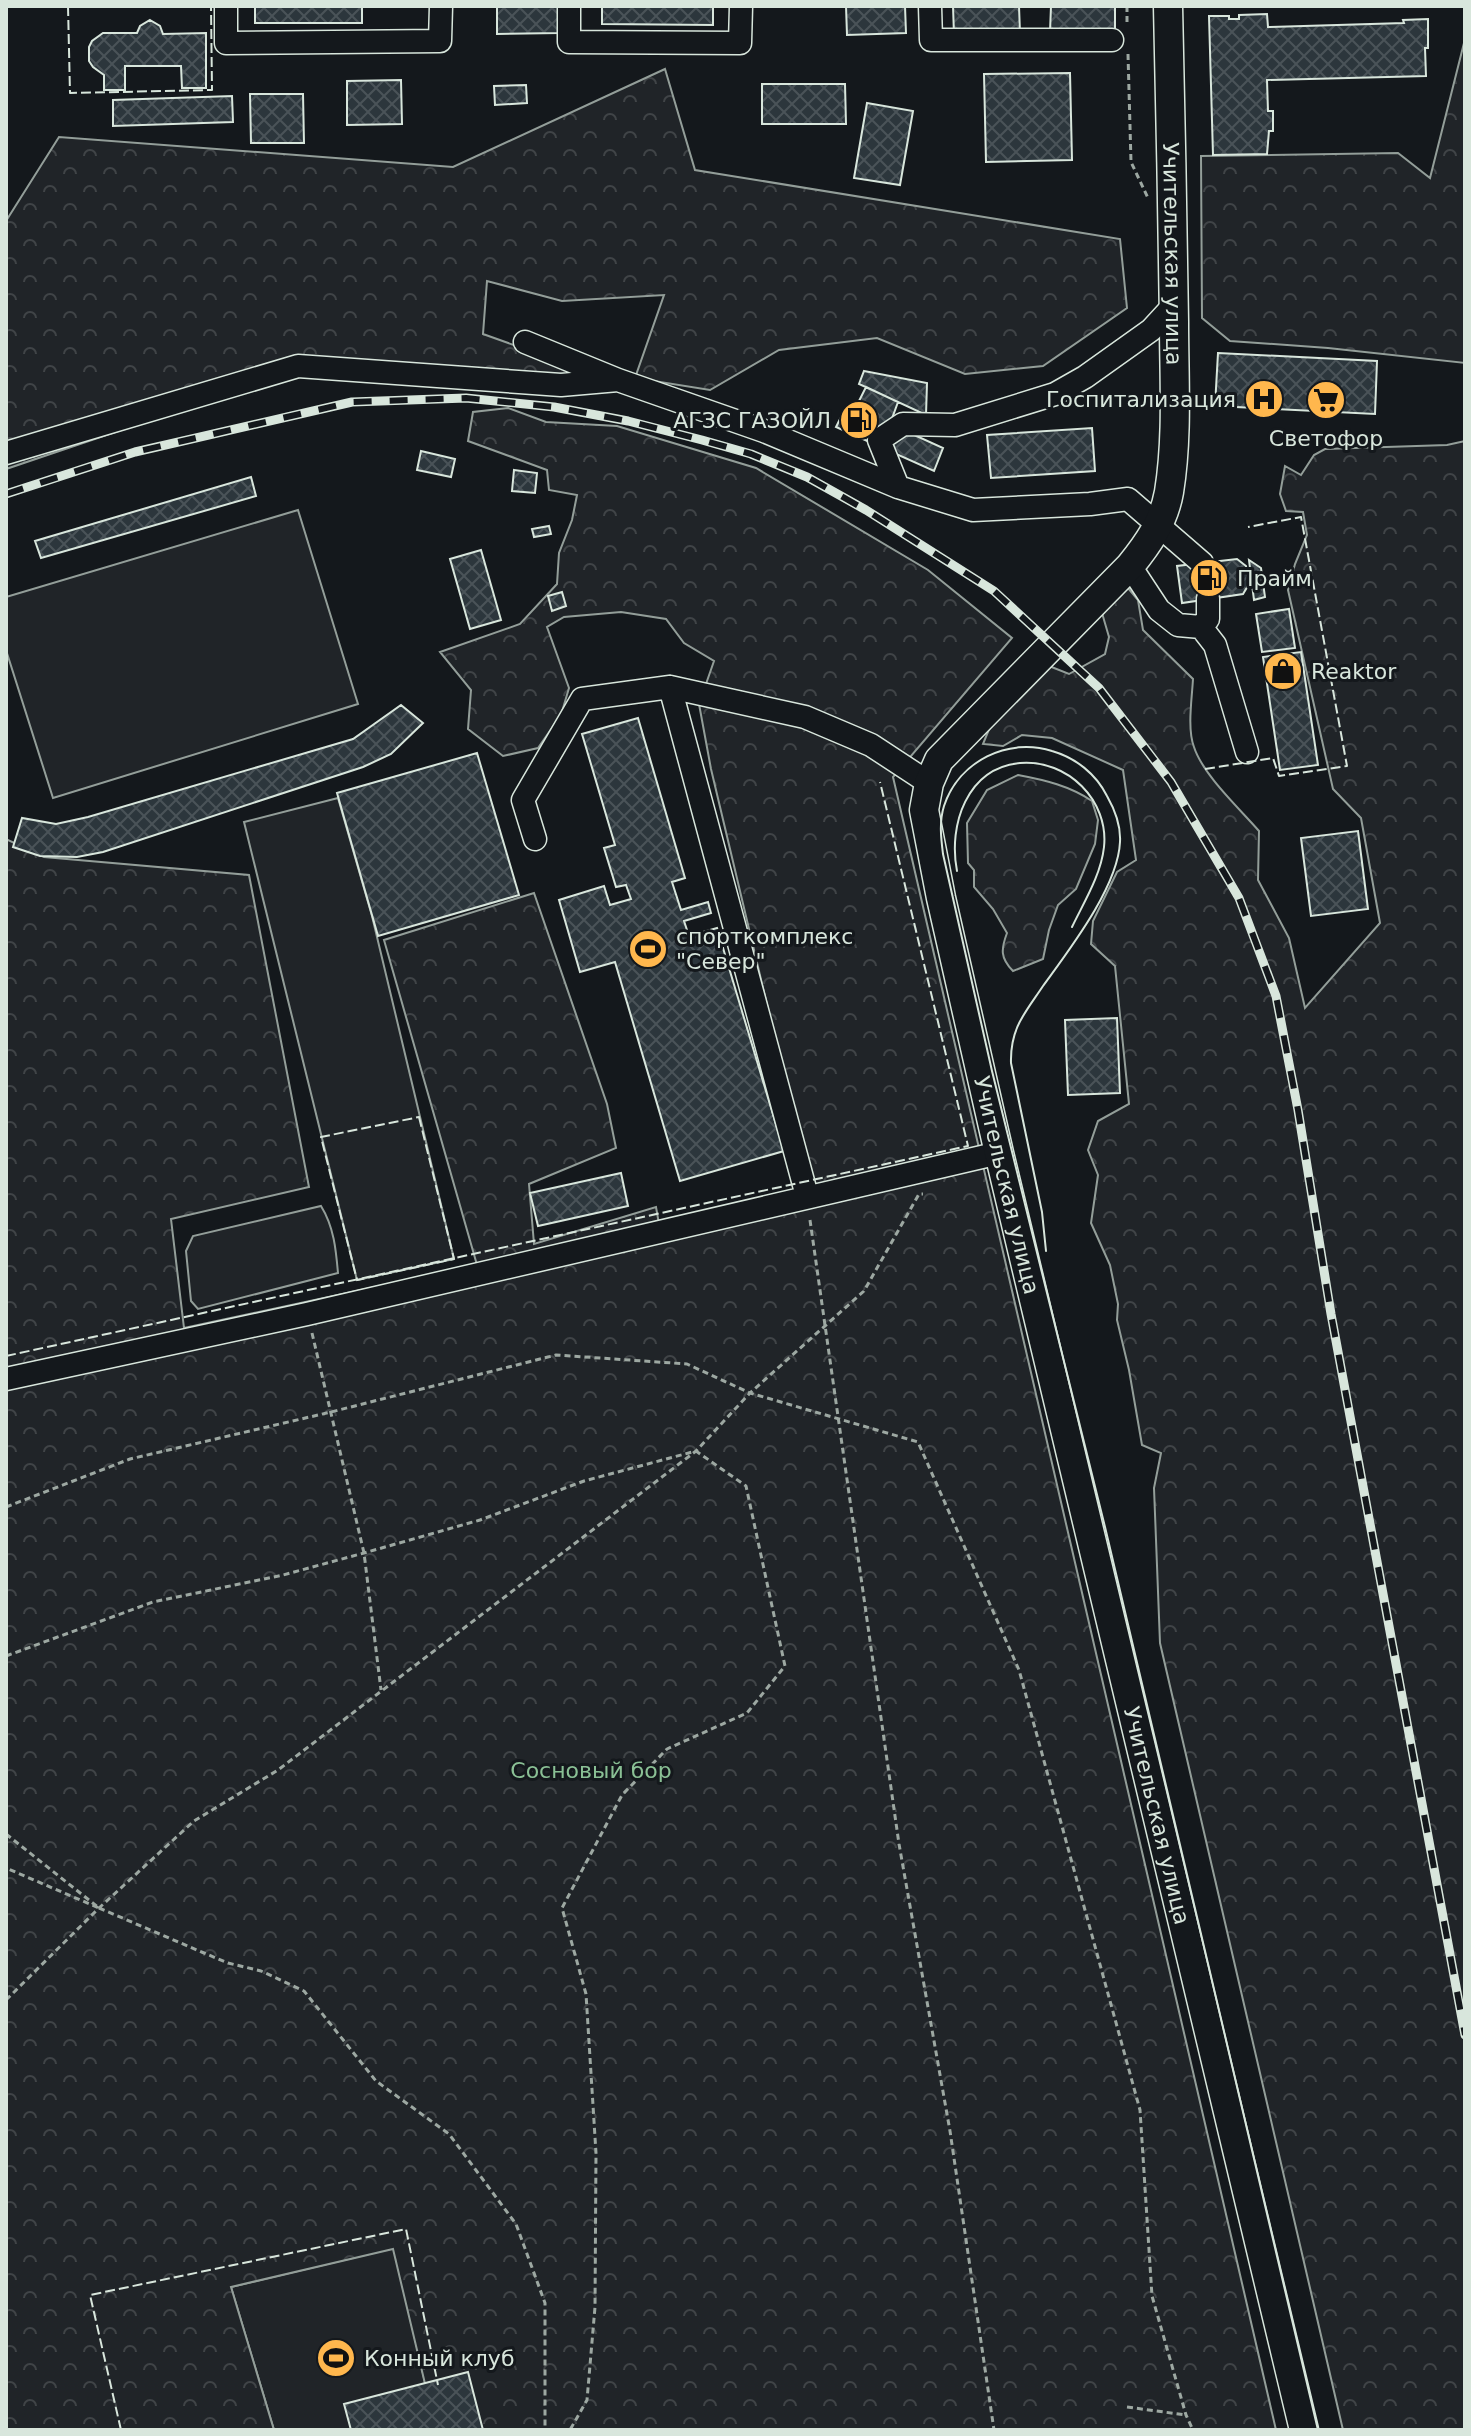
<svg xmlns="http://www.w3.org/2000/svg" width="1471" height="2436" font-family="'DejaVu Sans',sans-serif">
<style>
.grass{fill:#202428;stroke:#939e99;stroke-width:2}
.forest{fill:url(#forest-crowns);stroke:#939e99;stroke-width:2}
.building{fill:url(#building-cross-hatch);stroke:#d8e6dc;stroke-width:2}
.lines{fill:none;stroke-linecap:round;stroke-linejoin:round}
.minor-tunnel{stroke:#313739;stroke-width:22;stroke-dasharray:22 11;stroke-linecap:butt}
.minor-casing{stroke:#d8e6dc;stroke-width:25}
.major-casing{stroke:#d8e6dc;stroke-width:31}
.path{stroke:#9da8a2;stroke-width:3;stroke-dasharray:6 4;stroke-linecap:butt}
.minor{stroke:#14181c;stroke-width:22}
.major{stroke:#14181c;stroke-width:28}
.tram{stroke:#d8e6dc;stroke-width:2}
.rail-casing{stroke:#d8e6dc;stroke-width:9}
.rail{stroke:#14181c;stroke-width:6;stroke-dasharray:18;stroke-linecap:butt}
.fence{stroke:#d8e6dc;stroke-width:2;stroke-dasharray:10 4;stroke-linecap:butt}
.labels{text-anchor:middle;stroke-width:6;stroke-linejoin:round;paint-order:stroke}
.street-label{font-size:22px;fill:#d8e6dc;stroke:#14181c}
.poi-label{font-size:22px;fill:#d8e6dc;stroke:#14181c;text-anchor:start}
.park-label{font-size:22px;fill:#8ac095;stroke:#14181c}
</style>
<defs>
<pattern id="forest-crowns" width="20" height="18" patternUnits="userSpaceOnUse" patternTransform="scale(2)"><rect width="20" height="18" fill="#202428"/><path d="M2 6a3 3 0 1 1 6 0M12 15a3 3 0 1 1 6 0" fill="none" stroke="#404447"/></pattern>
<pattern id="building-cross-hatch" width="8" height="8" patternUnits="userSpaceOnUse" patternTransform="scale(2)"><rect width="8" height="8" fill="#2c363c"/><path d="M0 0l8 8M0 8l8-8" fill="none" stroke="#4a5358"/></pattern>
</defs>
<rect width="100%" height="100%" fill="#14181c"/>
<!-- grass -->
<path class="grass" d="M298,510L358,704L53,798L6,650V597Z
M338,798L372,916L454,1259L357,1280L244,822Z
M321,1206C334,1227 336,1250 338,1273L198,1309L191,1301L186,1251L193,1236Z
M394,2248L436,2430H274L231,2287Z"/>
<!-- forest -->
<path class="forest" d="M1464,43L1465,363L1328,348L1230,341L1202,318L1201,156L1398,153L1430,178Z
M665,69L695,170L1120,239L1127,308L1043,366L965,374L877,338L779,350L710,390L635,378L664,295L562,301L487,281L483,334L589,372L574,392L290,373L6,469V221L59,137L453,167Z
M508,408L546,422L617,426L756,468L928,570L1012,638L893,777L1276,2430H436L393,2249L231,2287L274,2430H6V839L44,857L249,875L309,1187L171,1219L184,1328L477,1265L384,940L534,893L607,1104L616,1148L529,1184L534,1244L656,1207L659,1224L811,1190L711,769L699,704L714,661L684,643L666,619L621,612L564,617L547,627L569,688L561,715L538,748L503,756L468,729L471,690L440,652L520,624L557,584L559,553L572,520L577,495L549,490L547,470L468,441L473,412Z
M1465,441V2430H1343L1160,1643L1154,1488L1161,1453L1142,1445L1129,1370L1117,1320L1118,1304L1110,1265L1091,1223L1098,1175L1088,1150L1098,1121L1129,1104L1115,966L1091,944L1093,921L1117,872L1136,860L1123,770L1052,738L1022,735L1003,746L983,744L992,722L1049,666L1069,674L1105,654L1109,637L1102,613L1123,582L1138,600L1143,630L1193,679C1192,698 1187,729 1194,747C1203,775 1240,809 1259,831L1258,880L1289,938L1305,1008L1380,923L1361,818L1333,789L1288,590L1295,564L1307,535L1303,512L1286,511L1280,494L1285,466L1301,475L1314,455L1325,449L1447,445Z
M1018,775C1045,780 1070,786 1092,801L1098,820L1095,844L1076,889L1058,905L1049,930L1043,959L1013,971C1000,958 1001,949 1007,933L993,909L974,887V870L968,863L967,823L987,790Z"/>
<!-- building -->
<path class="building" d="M255,6H362V23H255Z
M497,6H558L559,33L497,34Z
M602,6H713V25L602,24Z
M846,6H905L906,33L847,35Z
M953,6H1019L1020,33L954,35Z
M1051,6H1115V33L1050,32Z
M1267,14L1268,27L1404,23L1403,20L1428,19V48H1425L1426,76L1267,80L1268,111H1273V131H1269L1267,154L1213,155L1209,16H1229V19H1239V15Z
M150,20L160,26L163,34L206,33V88H182L181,66H125V90H104V75L93,67L89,61V47L92,41L103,33H137L140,26Z
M1070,73L1072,160L986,162L984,74Z
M401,80L402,124L347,125V81Z
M762,84H845L846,124H762Z
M526,85L527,103L495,105L494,86Z
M250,94H303L304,143H251Z
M232,96L233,122L113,126V100Z
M867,103L913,111L900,185L854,178Z
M1218,353L1377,361L1375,414L1215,406Z
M864,371L927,383L926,415L859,384Z
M866,387L898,402L890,424L943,448L934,471L836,427L846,407H856Z
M1092,428L1095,471L991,478L987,435Z
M421,451L455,459L451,477L417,470Z
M514,470L537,473L535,493L512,491Z
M251,477L256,496L41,558L35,541Z
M549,526L551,534L534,537L532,529Z
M481,550L501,620L470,629L450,559Z
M1237,559L1246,566L1249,584L1243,594L1182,603L1177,566Z
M1249,560L1261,568L1265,597L1254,600Z
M562,592L566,606L552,611L548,596Z
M1289,609L1295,648L1262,652L1256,614Z
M1301,652L1318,765L1280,770L1263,657Z
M401,705L423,723L391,754L363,767L103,852L77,857L40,856L13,847L22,818L56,824L88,817L353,739Z
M638,718L685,878L672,882L681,910L708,902L711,913L684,921L689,936L717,928L784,1151L680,1181L615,962L580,972L559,900L604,886L610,905L631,899L626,885L616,887L604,848L615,845L582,734Z
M477,753L519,895L378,936L337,793Z
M1358,831L1368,909L1311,916L1301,838Z
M1117,1018L1120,1093L1068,1095L1065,1020Z
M621,1173L628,1206L538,1226L530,1193Z
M468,2372L483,2430H351L344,2404Z"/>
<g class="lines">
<!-- minor-tunnel -->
<path class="minor-tunnel" d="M1202,563L1208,599"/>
<defs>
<path id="minor" d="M226,6V43L440,41L441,6
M569,6V42L740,43L741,6
M930,6L931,40H1112
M1174,305L1151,330L1085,377L1055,394L955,425L903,424L879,440L898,487L973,510L1090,504L1128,499L1202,563
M525,342L618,380L764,431L898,487
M6,453L298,366L561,385L618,380
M1130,566L1159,610L1178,625L1201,627L1208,619V599
M1201,627L1215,645L1247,752
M670,687L807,1196
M535,839L523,800L582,699L670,687L805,717L871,745L929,783
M6,1379L307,1314L999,1153"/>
<g id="major">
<path id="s1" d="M1168,6C1170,111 1173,217 1174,322C1174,378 1178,437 1169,492C1164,521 1148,544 1130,566L939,760L929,783L924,810L941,898L999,1153L1304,2430"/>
</g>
</defs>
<!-- minor casing -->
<use href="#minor" class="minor-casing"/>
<!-- major casing -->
<use href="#major" class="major-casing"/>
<!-- path -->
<path class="path" d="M1127,6V26
M1128,54L1131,162L1148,198
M810,1220L899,1844L950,2131L994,2430
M312,1333L364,1553L381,1690
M6,1507L130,1459L331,1412L556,1355L687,1364L750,1393L918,1442L1019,1670L1140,2110L1152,2296L1186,2415L1193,2430
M6,1656L153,1602L283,1575L364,1553L480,1520L584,1481L696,1451L746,1486L785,1666L747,1713L667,1749L622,1795L562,1908L586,1994L596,2153L595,2307L587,2400L570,2430
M6,1834L99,1908L6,1868
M99,1908L204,1953L228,1963L261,1971L304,1991L376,2081L449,2134L516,2224L545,2303V2430
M6,2000L99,1908L194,1821L278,1770L696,1451L750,1393L864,1291L919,1194H923
M1127,2407L1186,2415"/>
<!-- minor -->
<use href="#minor" class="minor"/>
<!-- major -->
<use href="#major" class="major"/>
<!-- tram -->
<path class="tram" d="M957,871C948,825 967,768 1020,763C1068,759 1109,801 1104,847C1101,875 1084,902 1072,927
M1046,1251L1042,1212L1011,1063C1010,1028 1025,1013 1043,986C1069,950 1118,887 1120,842C1121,825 1115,810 1107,796C1096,774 1076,758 1052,751C1008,737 959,761 944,806C939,822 941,838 943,854L992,1071L1105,1527L1318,2430"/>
<defs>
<path id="rail" d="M6,494L135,452L352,402L466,398L554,407L628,421L702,440L751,454L807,477L866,510L994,591L1099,688L1171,782L1239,898L1276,996L1298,1110L1331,1314L1465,2035"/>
</defs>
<!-- rail casing -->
<use href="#rail" class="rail-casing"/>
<!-- rail -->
<use href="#rail" class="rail"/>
<!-- fence -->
<path class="fence" d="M68,6L70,93L212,90L211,6
M1205,769L1273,758L1279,776L1347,766L1301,517L1248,527
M419,1117L454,1259L357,1280L321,1137Z
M6,1356L968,1146L880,782
M121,2430L90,2295L406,2229L438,2385"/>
</g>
<!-- icons -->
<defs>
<symbol id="hospital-disc" viewBox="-11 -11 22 22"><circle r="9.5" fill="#ffb74d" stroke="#14181c"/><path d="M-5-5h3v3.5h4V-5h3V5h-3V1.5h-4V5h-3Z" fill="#111"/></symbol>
<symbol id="supermarket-disc" viewBox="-11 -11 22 22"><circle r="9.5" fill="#ffb74d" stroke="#14181c"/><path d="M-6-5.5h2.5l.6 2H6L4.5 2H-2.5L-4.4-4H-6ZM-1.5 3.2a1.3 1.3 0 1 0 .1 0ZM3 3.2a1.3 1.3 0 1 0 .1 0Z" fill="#111"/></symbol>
<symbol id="fuel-disc" viewBox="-11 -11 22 22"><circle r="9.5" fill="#ffb74d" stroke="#14181c"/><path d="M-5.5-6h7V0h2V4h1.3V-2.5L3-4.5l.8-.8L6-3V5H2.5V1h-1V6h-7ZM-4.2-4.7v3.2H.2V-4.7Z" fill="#111"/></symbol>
<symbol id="shop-disc" viewBox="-11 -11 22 22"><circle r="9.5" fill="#ffb74d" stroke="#14181c"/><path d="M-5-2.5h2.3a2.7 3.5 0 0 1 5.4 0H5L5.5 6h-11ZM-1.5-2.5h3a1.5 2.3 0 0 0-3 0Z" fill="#111"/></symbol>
<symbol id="stadium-disc" viewBox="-11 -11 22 22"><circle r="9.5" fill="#ffb74d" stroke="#14181c"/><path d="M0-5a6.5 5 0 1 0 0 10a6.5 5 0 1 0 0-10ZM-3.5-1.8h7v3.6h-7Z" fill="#111"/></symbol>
</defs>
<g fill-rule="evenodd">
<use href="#hospital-disc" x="1242" y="377" width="44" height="44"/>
<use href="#supermarket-disc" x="1304" y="378" width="44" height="44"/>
<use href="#fuel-disc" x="837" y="398" width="44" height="44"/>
<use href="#fuel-disc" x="1187" y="556" width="44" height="44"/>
<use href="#shop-disc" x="1261" y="649" width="44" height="44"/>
<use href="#stadium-disc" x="626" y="927" width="44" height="44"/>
<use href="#stadium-disc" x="314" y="2336" width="44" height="44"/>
</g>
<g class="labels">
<!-- street labels -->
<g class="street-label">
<text dy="8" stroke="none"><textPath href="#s1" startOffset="248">Учительская улица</textPath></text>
<text dy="8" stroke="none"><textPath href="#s1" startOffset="1280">Учительская улица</textPath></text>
<text dy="8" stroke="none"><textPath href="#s1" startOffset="1928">Учительская улица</textPath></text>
</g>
<!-- poi labels -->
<g class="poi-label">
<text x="1236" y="407" text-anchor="end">Госпитализация</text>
<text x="831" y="428" text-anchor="end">АГЗС ГАЗОЙЛ</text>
<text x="1326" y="446" text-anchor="middle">Светофор</text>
<text x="1237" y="586">Прайм</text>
<text x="1311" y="679">Reaktor</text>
<text x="676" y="944">спорткомплекс<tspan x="676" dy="25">"Север"</tspan></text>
<text x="364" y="2366">Конный клуб</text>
</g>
<!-- park labels -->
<g class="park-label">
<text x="591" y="1778">Сосновый бор</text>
</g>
</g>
<!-- border -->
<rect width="1471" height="2436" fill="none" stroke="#d8e6dc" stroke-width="16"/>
</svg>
